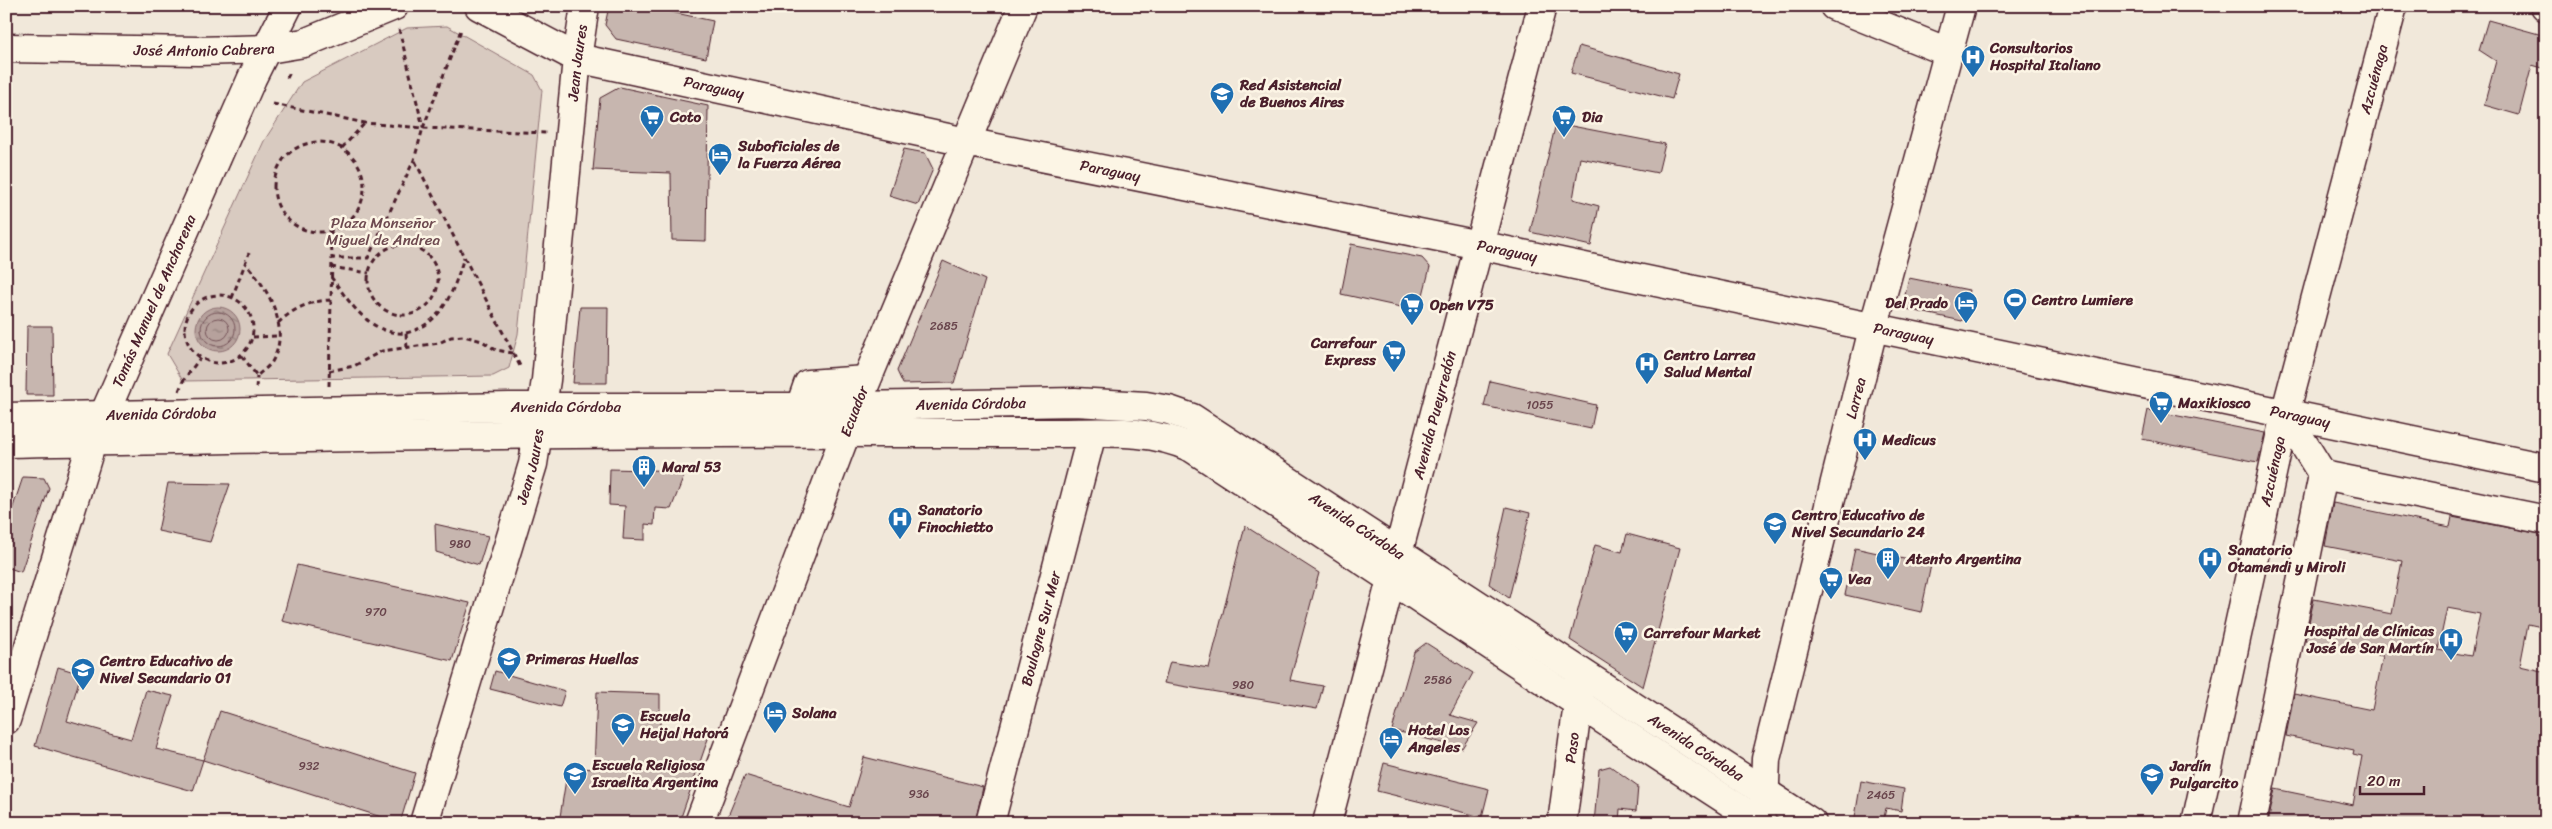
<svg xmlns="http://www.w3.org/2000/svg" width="2552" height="829" font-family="Sriracha,sans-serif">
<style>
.park{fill:#d8cac0;stroke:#917476}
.water{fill:url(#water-ripples);stroke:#8b6d6f}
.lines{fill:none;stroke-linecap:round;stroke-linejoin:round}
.shore{stroke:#755358;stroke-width:1}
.building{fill:#c7b6af;stroke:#4a1f2b;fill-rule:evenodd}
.minor-casing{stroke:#4a1f2b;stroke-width:31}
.major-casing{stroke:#4a1f2b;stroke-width:31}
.path{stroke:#4a1f2b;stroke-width:3;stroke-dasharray:5 4;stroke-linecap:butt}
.minor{stroke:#fcf5e5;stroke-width:28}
.major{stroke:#fcf5e5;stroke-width:28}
.labels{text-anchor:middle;stroke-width:5;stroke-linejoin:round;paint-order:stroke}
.number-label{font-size:12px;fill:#69454c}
.street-label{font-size:15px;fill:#4a1f2b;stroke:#fcf5e5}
.poi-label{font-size:15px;font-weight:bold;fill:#4a1f2b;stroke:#fcf5e5;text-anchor:start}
.park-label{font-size:15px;fill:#6e4a50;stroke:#fcf5e5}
</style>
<defs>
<pattern id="water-ripples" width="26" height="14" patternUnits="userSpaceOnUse" patternTransform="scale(1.25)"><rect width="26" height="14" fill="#b6a19c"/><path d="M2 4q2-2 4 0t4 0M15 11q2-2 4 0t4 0" fill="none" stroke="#96837f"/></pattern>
</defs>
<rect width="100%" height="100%" fill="#f1e8da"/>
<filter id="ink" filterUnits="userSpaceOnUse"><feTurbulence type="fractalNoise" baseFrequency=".02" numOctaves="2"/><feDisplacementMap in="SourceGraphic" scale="10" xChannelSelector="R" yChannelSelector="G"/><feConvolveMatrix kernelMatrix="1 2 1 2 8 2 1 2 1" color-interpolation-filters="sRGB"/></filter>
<g filter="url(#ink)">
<!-- park -->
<path class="park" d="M447,26L534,75L542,90L518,334L509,368L493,376L183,381L167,354L264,141L302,82L407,28Z"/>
<!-- water -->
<path class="water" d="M196 329a22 22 0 1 1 44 0a22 22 0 1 1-44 0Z"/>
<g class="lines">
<!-- shore -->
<path class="shore" d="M201 329a17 17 0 1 1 34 0a17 17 0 1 1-34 0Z
M207 329a11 11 0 1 1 22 0a11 11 0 1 1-22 0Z"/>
</g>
<!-- building -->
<path class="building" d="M609,6H662V10L713,21L706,58L616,39L605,25Z
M2488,20L2546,36V69L2532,65L2519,115L2484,105L2496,61L2479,50Z
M1579,46L1679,74L1672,99L1571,73Z
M620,87L708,106L706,241L672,240L671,173L593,170L600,98Z
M1556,123L1665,144L1658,173L1580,158L1573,199L1599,206L1591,246L1530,232Z
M904,149L925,153L933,169L918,205L889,196Z
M1351,244L1422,258L1430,267L1419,311L1341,294Z
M943,261L985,280L954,383L903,384L897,371Z
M1909,278L1969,290L1962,321L1902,308Z
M580,307H608L607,383H573Z
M27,326H52L53,395H26Z
M1490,381L1596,405L1591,429L1484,406Z
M2148,410L2265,433L2258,462L2142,439Z
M610,469L686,471L671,509L655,508L654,525L645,524V540L623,539L625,506L609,505Z
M23,477L44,478L49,488L21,572L6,567V528Z
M168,483L230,484L210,542L158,531Z
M2333,503L2450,527L2452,517L2546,535V628L2528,624L2520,666L2546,672V823H2268L2275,789L2353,805L2362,756L2353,754L2354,750L2286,736L2294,694L2372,710L2383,656L2305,641L2314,599L2392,614L2402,561L2325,546ZM2447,608L2480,614L2471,656L2438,650Z
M1506,507L1530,513L1509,598L1489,584Z
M435,524L488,536L479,565L436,552Z
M1245,526L1319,573L1290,680L1323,686L1317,709L1164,683L1170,662L1209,668Z
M1627,534L1680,548L1643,687L1570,640L1595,545L1622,552Z
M1855,548L1931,565L1921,612L1845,595Z
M297,565L470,603L452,661L282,621Z
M1426,643L1473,673L1450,715L1478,723L1462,748L1392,730L1414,652Z
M58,667L81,674L67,721L131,739L146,690L173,696L156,749L203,760L193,791L35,746Z
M495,671L565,691L560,707L490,689Z
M597,692L660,694V728L710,733L679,823H559L568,767L594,769Z
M220,711L415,773L400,823L203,760Z
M864,757L983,787L975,823H725L745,775L849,807Z
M1384,763L1489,789L1482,817L1377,791Z
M1610,766L1638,786L1636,811L1620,809L1619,823H1594L1599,769Z
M1861,781L1904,789L1901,811L1886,808L1883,823H1854Z"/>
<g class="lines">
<defs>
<g id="minor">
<path id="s1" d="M479,6L577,58L966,142L1479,245L2546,468"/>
<path d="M1834,6L1948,52"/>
<path d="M2545,6L2546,7"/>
<path id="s2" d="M6,48L198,51L268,49L304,43L394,6"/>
<path d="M2285,414L2323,475L2546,520"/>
<path id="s3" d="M6,417L509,407H799L1075,402L1146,406L1169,410L1192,418L1812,823"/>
<path d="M794,424L808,384L866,380"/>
<path id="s4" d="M6,720L92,442L252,78L288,6"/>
<path id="s5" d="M1764,807L1766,759L1873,329L1961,6"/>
<path id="s6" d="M424,823L533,464L546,380L577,58L585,6"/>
<path id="s7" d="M699,823L856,406L1023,6"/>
<path id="s8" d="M990,823L1092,433"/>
<path id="s9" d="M1562,823L1581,681"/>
<path id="s10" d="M2196,823L2285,414L2393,6"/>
<path d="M2252,823L2323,475"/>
</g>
<g id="major">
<path d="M6,443C309,438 611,431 913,433C961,433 1009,433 1057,433C1101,433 1150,428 1192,448C1382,572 1570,700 1762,823"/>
<path id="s11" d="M1327,823L1542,6"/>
</g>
</defs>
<!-- minor casing -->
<use href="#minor" class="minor-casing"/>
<!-- major casing -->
<use href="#major" class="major-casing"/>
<!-- path -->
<path class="path" d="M399,29L423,127
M287,78L291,70
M273,104L365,123L423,128
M423,128L461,30
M274 187a45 45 0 1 1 90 0a45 45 0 1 1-90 0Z
M342,148L365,123
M415,161L520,366
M331,229L332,258
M368 280a35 35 0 1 1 70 0a35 35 0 1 1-70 0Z
M331,267L369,273
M331,277C350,303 371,336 406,333L407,349
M185 329a34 34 0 1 1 68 0a34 34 0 1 1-68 0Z
M232,298L249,253
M278,323C293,309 309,301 330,300
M406,333C443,324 454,290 464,257
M253,337L278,336
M242,356L257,376C262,371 270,366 273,360C291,326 267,287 245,263
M329,371L354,366L382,351L439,343L451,337L464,336L482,341L496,350L513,353
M329,386L332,258H368L414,160L423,128L546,133
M256,388L257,376
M179,391L183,381L200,358"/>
<!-- minor -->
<use href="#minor" class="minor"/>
<!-- major -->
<use href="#major" class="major"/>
</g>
</g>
<!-- icons -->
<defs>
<symbol id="hospital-pin" viewBox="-11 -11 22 30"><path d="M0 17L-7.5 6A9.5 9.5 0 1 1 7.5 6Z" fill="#1f6fb2" stroke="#fcf5e5"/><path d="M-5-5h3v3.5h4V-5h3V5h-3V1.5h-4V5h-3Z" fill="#fff"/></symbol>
<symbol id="university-pin" viewBox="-11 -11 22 30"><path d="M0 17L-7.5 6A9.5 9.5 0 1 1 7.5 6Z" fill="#1f6fb2" stroke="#fcf5e5"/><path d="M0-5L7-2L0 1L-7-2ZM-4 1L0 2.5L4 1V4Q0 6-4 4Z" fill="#fff"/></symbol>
<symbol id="supermarket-pin" viewBox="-11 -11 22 30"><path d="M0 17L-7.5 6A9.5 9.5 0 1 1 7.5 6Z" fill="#1f6fb2" stroke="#fcf5e5"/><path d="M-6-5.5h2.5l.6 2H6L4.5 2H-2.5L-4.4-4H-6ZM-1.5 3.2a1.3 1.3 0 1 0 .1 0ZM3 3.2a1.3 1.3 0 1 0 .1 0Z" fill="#fff"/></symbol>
<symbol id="hotel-pin" viewBox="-11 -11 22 30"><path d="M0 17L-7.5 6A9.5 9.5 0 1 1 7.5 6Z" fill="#1f6fb2" stroke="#fcf5e5"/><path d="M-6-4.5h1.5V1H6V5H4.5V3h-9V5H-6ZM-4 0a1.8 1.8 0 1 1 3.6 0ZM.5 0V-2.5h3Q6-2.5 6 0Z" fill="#fff"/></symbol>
<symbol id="stadium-pin" viewBox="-11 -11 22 30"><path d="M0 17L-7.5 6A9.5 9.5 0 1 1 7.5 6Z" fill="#1f6fb2" stroke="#fcf5e5"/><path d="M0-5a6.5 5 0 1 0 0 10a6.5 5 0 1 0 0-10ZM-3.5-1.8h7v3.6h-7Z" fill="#fff"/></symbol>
<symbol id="building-pin" viewBox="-11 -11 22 30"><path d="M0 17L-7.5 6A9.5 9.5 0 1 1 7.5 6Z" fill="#1f6fb2" stroke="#fcf5e5"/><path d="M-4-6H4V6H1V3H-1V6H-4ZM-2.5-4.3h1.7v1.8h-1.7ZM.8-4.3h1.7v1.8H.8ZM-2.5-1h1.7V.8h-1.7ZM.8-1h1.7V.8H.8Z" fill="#fff"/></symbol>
<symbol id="school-pin" viewBox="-11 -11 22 30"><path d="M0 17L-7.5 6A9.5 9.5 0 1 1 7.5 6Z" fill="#1f6fb2" stroke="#fcf5e5"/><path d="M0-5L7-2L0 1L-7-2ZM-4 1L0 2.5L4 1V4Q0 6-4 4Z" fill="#fff"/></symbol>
</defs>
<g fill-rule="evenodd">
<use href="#hospital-pin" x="1959" y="43" width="28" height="38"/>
<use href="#university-pin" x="1208" y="80" width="28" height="38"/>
<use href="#supermarket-pin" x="638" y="103" width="28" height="38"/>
<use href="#supermarket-pin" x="1550" y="103" width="28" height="38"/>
<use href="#hotel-pin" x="706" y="141" width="28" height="38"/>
<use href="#stadium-pin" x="2001" y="286" width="28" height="38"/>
<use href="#hotel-pin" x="1952" y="289" width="28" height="38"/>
<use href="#supermarket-pin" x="1398" y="291" width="28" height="38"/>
<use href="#supermarket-pin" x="1380" y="338" width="28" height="38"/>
<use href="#hospital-pin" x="1633" y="350" width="28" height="38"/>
<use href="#supermarket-pin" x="2147" y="389" width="28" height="38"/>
<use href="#hospital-pin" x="1851" y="426" width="28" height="38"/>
<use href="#building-pin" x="630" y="453" width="28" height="38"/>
<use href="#hospital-pin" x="886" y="505" width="28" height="38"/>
<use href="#school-pin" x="1761" y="510" width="28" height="38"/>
<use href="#building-pin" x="1874" y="545" width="28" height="38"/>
<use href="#hospital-pin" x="2196" y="545" width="28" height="38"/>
<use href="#supermarket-pin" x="1817" y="565" width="28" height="38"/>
<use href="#supermarket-pin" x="1612" y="619" width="28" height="38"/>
<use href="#hospital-pin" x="2437" y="626" width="28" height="38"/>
<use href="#school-pin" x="495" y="645" width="28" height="38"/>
<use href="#school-pin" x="69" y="656" width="28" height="38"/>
<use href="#hotel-pin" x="761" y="699" width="28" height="38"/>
<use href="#school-pin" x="609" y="711" width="28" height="38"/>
<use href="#hotel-pin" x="1377" y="725" width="28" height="38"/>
<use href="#school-pin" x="561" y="760" width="28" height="38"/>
<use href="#school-pin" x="2138" y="761" width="28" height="38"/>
</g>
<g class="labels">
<!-- number labels -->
<g class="number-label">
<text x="944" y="330">2685</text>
<text x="1540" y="409">1055</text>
<text x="460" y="548">980</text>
<text x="376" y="616">970</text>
<text x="1438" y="684">2586</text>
<text x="1243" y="689">980</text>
<text x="309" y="770">932</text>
<text x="919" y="798">936</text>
<text x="1881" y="799">2465</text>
</g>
<!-- street labels -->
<g class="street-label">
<text dy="5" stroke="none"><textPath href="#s2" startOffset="198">José Antonio Cabrera</textPath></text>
<text dy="5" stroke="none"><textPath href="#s6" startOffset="779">Jean Jaures</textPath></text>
<text dy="5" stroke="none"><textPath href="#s10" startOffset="765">Azcuénaga</textPath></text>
<text dy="5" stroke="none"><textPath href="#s1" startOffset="251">Paraguay</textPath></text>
<text dy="5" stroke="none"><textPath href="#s1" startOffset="656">Paraguay</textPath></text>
<text dy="5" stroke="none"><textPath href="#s1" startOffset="1061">Paraguay</textPath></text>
<text dy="5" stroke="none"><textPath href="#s4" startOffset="445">Tomás Manuel de Anchorena</textPath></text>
<text dy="5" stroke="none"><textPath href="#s1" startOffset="1466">Paraguay</textPath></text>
<text dy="5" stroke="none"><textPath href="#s5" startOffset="420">Larrea</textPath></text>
<text dy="5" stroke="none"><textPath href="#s3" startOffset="965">Avenida Córdoba</textPath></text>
<text dy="5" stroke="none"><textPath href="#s3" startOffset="560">Avenida Córdoba</textPath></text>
<text dy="5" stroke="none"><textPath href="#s7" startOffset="440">Ecuador</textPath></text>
<text dy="5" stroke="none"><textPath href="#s3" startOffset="155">Avenida Córdoba</textPath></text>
<text dy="5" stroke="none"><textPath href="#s11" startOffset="422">Avenida Pueyrredón</textPath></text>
<text dy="5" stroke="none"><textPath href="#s1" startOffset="1871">Paraguay</textPath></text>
<text dy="5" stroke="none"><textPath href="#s6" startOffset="372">Jean Jaures</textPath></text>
<text dy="5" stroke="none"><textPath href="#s10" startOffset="360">Azcuénaga</textPath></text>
<text dy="5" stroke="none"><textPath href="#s3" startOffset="1385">Avenida Córdoba</textPath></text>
<text dy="5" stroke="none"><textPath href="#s8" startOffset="201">Boulogne Sur Mer</textPath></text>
<text dy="5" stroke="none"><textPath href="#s3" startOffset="1790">Avenida Córdoba</textPath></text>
<text dy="5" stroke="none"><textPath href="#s9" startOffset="76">Paso</textPath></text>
</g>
<!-- poi labels -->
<g class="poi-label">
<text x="1990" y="53">Consultorios<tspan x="1990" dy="17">Hospital Italiano</tspan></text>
<text x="1240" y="90">Red Asistencial<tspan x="1240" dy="17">de Buenos Aires</tspan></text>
<text x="670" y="122">Coto</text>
<text x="1582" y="122">Dia</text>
<text x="738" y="151">Suboficiales de<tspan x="738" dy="17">la Fuerza Aérea</tspan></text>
<text x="2032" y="305">Centro Lumiere</text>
<text x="1948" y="308" text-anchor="end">Del Prado</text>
<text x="1430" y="310">Open V75</text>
<text x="1376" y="348" text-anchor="end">Carrefour<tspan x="1376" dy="17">Express</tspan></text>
<text x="1664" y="360">Centro Larrea<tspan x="1664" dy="17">Salud Mental</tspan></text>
<text x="2178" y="408">Maxikiosco</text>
<text x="1882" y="445">Medicus</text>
<text x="662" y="472">Maral 53</text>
<text x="918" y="515">Sanatorio<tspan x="918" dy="17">Finochietto</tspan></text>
<text x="1792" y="520">Centro Educativo de<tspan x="1792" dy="17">Nivel Secundario 24</tspan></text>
<text x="2228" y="555">Sanatorio<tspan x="2228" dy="17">Otamendi y Miroli</tspan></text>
<text x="1906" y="564">Atento Argentina</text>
<text x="1848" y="584">Vea</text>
<text x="2434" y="636" text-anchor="end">Hospital de Clínicas<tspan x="2434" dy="17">José de San Martín</tspan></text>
<text x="1644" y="638">Carrefour Market</text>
<text x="526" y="664">Primeras Huellas</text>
<text x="100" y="666">Centro Educativo de<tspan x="100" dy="17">Nivel Secundario 01</tspan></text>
<text x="792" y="718">Solana</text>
<text x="640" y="721">Escuela<tspan x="640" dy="17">Heijal Hatorá</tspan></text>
<text x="1408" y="735">Hotel Los<tspan x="1408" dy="17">Angeles</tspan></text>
<text x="592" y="770">Escuela Religiosa<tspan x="592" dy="17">Israelita Argentina</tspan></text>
<text x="2170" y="771">Jardín<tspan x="2170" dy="17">Pulgarcito</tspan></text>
</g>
<!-- park labels -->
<g class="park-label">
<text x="383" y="228">Plaza Monseñor<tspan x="383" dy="17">Miguel de Andrea</tspan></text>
</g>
</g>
<!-- margin -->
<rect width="2552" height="829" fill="none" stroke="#fcf5e5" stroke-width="25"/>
<rect x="12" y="12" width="2527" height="804" fill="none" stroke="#4a1f2b" stroke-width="2" filter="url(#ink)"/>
<!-- scale -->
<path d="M2360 786v8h64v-8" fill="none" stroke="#4a1f2b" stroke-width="2.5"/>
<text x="2367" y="786" font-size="15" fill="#4a1f2b" stroke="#fcf5e5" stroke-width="4" paint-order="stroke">20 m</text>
</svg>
